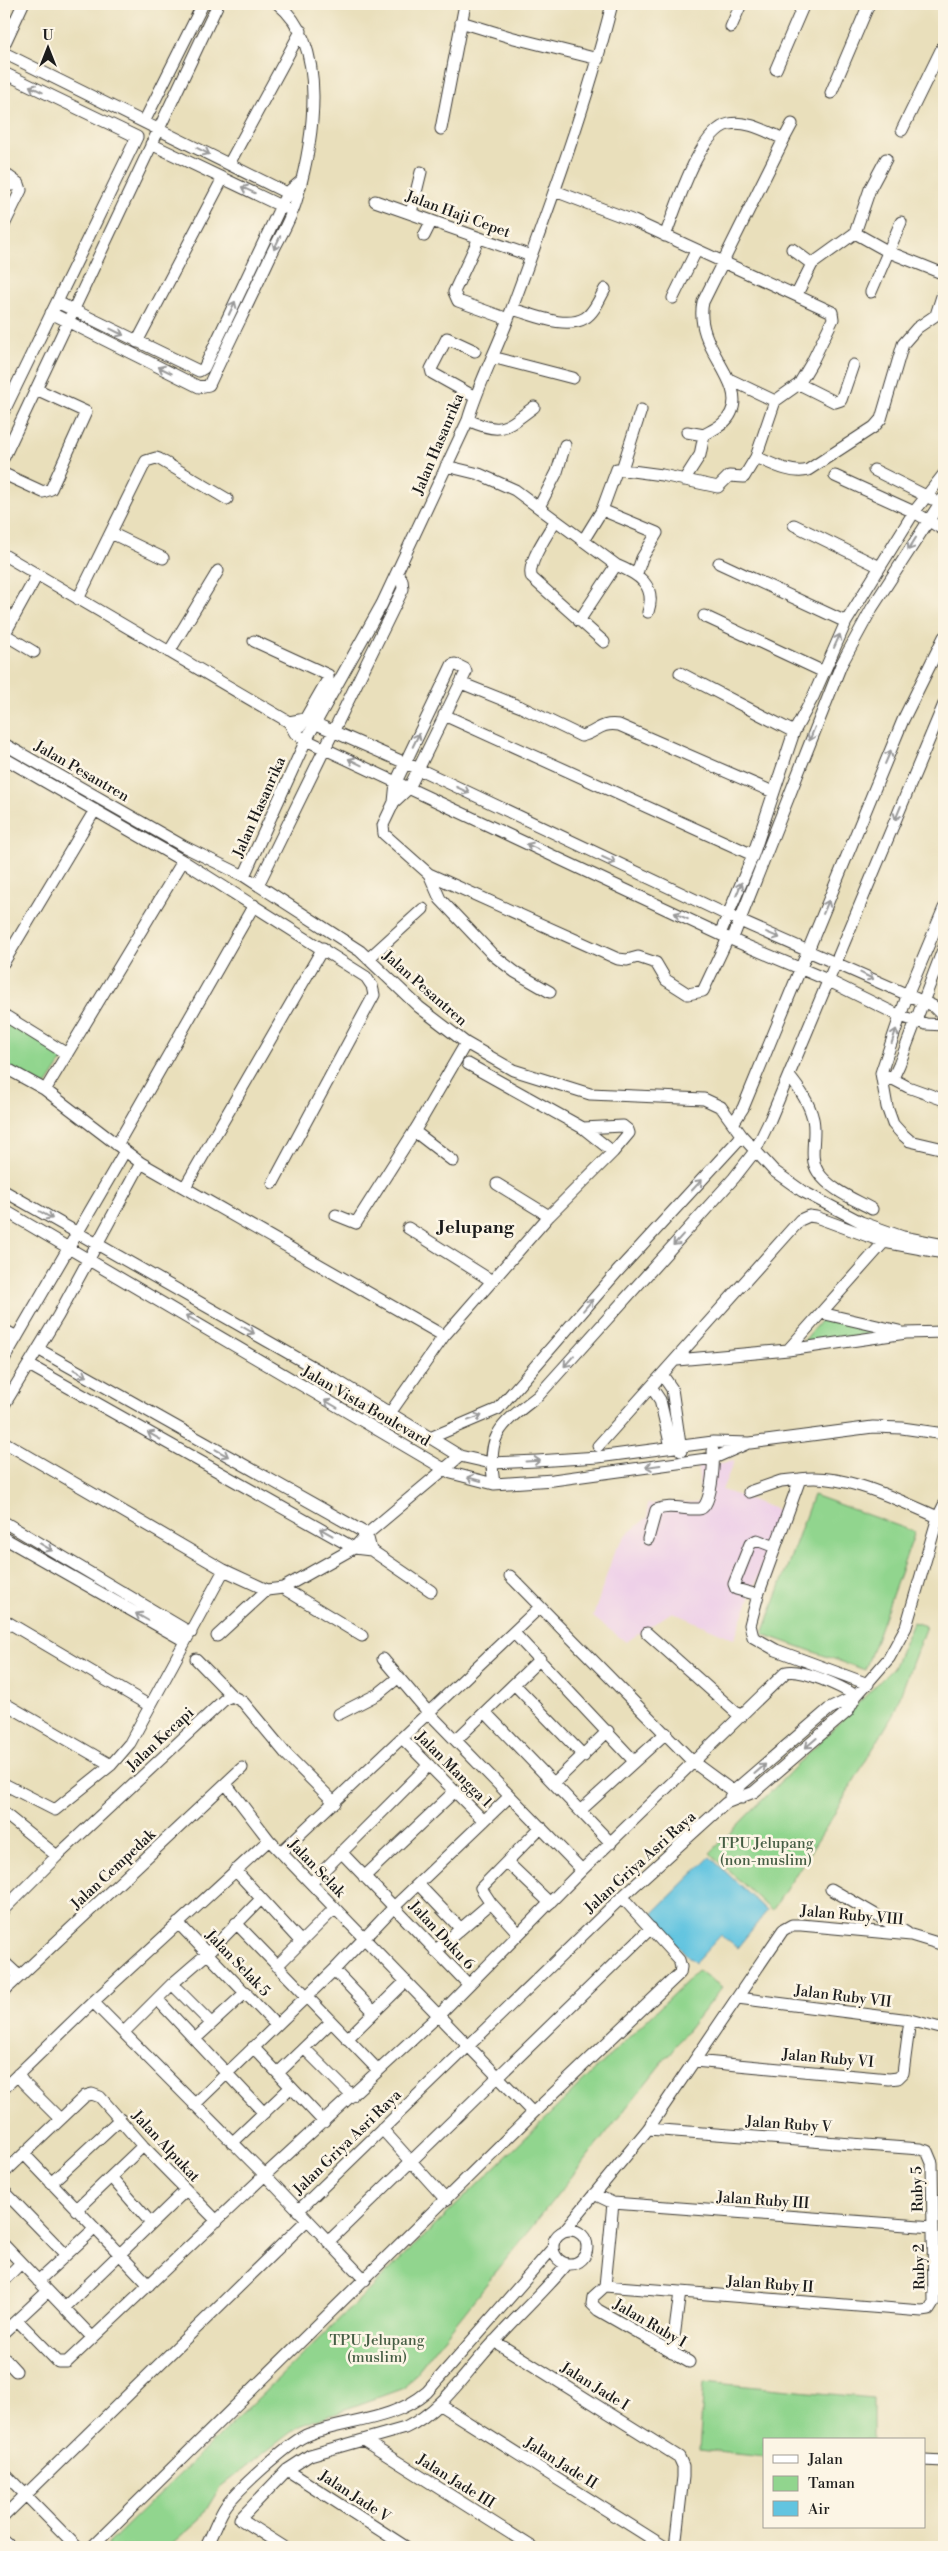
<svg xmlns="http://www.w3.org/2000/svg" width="948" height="2551" font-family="'Libre Bodoni',serif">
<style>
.built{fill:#eed0e8}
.green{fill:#91d58e;stroke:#567855}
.water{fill:#62c4e0;stroke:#3f707e}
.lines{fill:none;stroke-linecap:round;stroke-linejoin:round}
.minor-casing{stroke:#3b3934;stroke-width:13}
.minor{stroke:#fff;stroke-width:11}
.oneway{stroke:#999}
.labels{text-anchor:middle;stroke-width:5;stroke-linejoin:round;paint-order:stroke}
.street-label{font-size:15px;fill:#1c1c1c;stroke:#fcf5e5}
.park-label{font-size:15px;fill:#455d44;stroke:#fcf5e5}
.quarter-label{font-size:18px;font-weight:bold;fill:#1c1c1c;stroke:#fcf5e5}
</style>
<rect width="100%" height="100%" fill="#fcf5e5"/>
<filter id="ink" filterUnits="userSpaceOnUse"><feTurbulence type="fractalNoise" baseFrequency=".02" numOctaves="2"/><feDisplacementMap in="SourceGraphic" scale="10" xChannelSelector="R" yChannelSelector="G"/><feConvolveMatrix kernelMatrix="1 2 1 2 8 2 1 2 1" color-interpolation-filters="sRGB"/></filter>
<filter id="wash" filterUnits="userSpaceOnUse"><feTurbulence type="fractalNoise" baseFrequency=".0096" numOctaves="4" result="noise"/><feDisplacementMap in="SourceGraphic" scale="20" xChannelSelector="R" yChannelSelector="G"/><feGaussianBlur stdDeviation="1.12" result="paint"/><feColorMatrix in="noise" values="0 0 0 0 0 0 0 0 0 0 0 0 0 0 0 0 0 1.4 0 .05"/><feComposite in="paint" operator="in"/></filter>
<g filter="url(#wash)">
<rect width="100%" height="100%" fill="#e9dfbb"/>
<!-- built -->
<path class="built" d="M734,1461L722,1490L784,1512L734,1639L672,1612L626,1642L593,1617L614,1552L627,1534L648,1517L647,1504L701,1502L698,1467Z"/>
<!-- green -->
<path class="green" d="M4,1015L67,1054L44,1089L4,1067Z
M825,1315L906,1332L803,1342Z
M813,1495L915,1532L865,1670L763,1634Z
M913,1622L926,1626L893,1715L827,1826L772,1911L710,1853L893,1668Z
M698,1970L722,1987L404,2388L299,2426L220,2487L200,2520L169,2547H105Z
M704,2382L873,2398V2440H764V2457L699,2450Z"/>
<!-- water -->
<path class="water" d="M710,1857L767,1911L737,1948L721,1935L695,1963L649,1917Z"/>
</g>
<g filter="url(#ink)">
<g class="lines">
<defs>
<path id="minor" d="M461,22L510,37L598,59
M731,27L741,4
M4,45L23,4
M4,53L293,196
M776,69L804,4
M4,73L137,137L4,411
M831,93L869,4
M144,122L203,4
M441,129L465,4
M902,130L944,44
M151,144L285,208
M229,164L301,31
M4,173L19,184L21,190L4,225
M4,186L19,184
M555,191L634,221L832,312L833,319L812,362L799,384L775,401
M375,201L531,256
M411,213L421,172
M855,233L889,252L944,274
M424,236L431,222
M665,236C676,209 699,130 729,124C747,120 767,132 784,139L792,124
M479,238L454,292L458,301L508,319
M792,249L812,264
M871,292L901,222
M797,294L812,264L855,233L870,189L886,159
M673,298L696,251
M57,302L199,371L204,368L287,193L300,182
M512,309C532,314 565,330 585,318C594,313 600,298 605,289
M51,313L199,387L209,385C229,342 250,300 270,257C279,238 292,218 297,198C313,142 330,46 278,4
M137,342L223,178
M475,351L447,338L431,369L432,373L475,397
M492,357L573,378
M731,380L775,401L756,457
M799,384L835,402L841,400L853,365
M468,420C503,436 506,427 534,407
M687,432L704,435
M4,457L218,4
M446,466L479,474L515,490L616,565L579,621
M622,469L641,410
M874,470L932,499
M4,474L43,492L51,489L86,412L36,389
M835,476L914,512L944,530
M684,480L700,455L704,435C714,429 726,424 731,413C747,381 693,347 703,302L784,139
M539,507L557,472L565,445
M602,510L657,533L642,558L637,573
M555,521C548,534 525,565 532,578L604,642
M794,525L880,567
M111,533L163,558
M583,541L602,510L617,469L662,475L718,487L729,476L744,477L756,457C770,463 792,475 808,470L874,427L881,419L903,344L917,328L936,315L944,290
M4,555L289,722L295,733L306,740L728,938L823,978L900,1016L926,1024L944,1025
M719,563L846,622
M616,565C638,574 657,585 648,612
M78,599L146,461L156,458L159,459L227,499
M704,616L824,672
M4,634L34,652
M4,635L37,575
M254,641L328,675V679L301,726
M169,652L218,571
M680,673L794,732
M461,683L521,707L581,736C597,733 599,722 619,725L773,792
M444,715L753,855
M289,722L305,719L419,769L740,921L933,1006L944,1017
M4,744L183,846L244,876L360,951L419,1007L466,1043L513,1070L590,1094L704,1099L721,1107L742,1136L774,1171L802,1191L861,1222L903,1237L944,1245
M4,758L183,861L366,977L372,986L374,995L273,1183
M394,802L409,788L466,672L465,669L455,664L452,665L396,782L394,802L383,825L384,834L429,874L618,959L627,960L638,957L656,963L666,980L688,994L703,991L728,938
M429,874L440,899L493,955L515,972L550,992
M244,876L306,740L382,604L468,420C479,382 498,348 511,311C548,210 586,108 612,4
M261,879L403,589L402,580L397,573
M944,908L907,996L881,1073L887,1107L893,1124L902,1134L910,1141L944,1149
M720,934L753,855L794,732L813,697L846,622L914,512L944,474
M732,940L841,665L872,608L944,497
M368,959L423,909
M4,962L95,810
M4,1015L67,1054
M468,1064L583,1128L613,1152
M4,1067L44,1089L47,1087L183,861
M789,1076C800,1090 809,1102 813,1119C817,1136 808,1157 818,1172C830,1190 854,1199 872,1209
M887,1076L908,1087L944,1100
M883,1082L893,1078L899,1065L944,947
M44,1089L141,1163L444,1336L549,1216L613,1152L629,1133L628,1130L623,1126L583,1128
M734,1122L743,1108L903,720L944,637
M414,1131L453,1161
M117,1145L254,905
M497,1184L549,1216
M185,1187L323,948
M4,1191L334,1379L460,1456L491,1463L537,1461L598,1457L713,1442L750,1443L873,1427L902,1428L944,1434
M4,1210L451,1473L494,1484L553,1480L714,1458L746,1444
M336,1215L356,1223L417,1127L466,1043
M408,1228L492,1281
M821,1313L899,1331
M4,1330L17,1337
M38,1349L367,1534L371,1550
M788,1350L884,1242
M4,1359L125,1151
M677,1360L788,1350L906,1333L944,1332
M29,1365L354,1548L371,1550L431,1591
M663,1376L672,1389L681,1451
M652,1388L660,1400L671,1447
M4,1405L58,1316L141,1163
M390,1413L444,1336
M430,1438L498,1409L617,1272L742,1136
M4,1442L224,1570L267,1590L283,1588L362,1636
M598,1446L800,1220L809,1216L816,1217L884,1242L944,1253
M800,1479C843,1472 898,1500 938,1517
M494,1484C486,1433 501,1425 538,1396L734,1178L755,1151L770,1120L944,704
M749,1492L781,1481L800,1479L758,1595L736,1589L734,1584L750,1544L757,1540L775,1547
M4,1522L191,1633
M4,1538L185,1641
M648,1539L656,1510C670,1504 684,1510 699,1509C712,1509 714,1462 713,1451
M510,1576L693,1762L742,1798
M283,1588L354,1548L367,1534L460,1456
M758,1595L750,1625L753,1637L776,1650L868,1684
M4,1620L150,1706
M514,1633L634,1761
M647,1633L741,1717
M217,1636L267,1590
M196,1659L232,1696
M383,1659L428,1712L582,1870
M514,1684L584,1756
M4,1703L111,1765
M485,1712L611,1843
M339,1714L378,1694L399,1677
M402,1738L484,1821
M456,1740L540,1659
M554,1783L608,1731
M4,1784L55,1810L111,1765L130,1743L224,1570
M226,1784L269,1840
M730,1797L735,1790L829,1709L856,1696
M580,1811L666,1733
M5,1814L57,1856
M281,1852L539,1608
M341,1852L468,1984
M507,1862L550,1903
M235,1870L301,1942
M364,1877L455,1791
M311,1883L429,1765
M418,1884L460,1928
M831,1889L907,1933
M4,1909L57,1856L225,1699L232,1696L243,1702L287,1755L335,1803
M178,1923L276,2025
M236,1923L378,2070
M519,1934L491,1903L481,1888L541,1827
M435,1951L491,1903
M4,1962L19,1976
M277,1966L335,1908
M334,1970L374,2012
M172,1984L211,2023
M4,1991L242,1768
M738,1998L910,2020L944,2029
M157,1999L264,2113
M93,2002L265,2175L365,2280
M124,2032L172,1984L208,1953L261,1899
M195,2039L246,1992
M347,2039L406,1981
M253,2047L324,2122
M304,2048L352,2096
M694,2061L889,2079L898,2078L903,2073L910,2020
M278,2073L331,2022
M18,2074L23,2082L60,2119
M4,2088L93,2002L269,1840L533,2113
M194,2105L334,1970L395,1906L510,1796
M382,2129L446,2200
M232,2143L291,2087
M24,2154L149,2285
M4,2173L85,2096L92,2094L100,2097L143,2146L217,2221
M111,2177L151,2223
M51,2183L120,2119
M4,2191L66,2255
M594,2194L613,2203L933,2227
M76,2210L143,2146
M298,2211L622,1897L726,1803L754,1792L848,1711L856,1696L889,1658L906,1627L938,1517L944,1505
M553 2247a17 17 0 1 1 34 0a17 17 0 1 1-34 0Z
M564,2231L648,2129L783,1930L792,1925H801L911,1935L944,1945
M328,2242L651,1928
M4,2245L92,2337
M4,2280L21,2263
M38,2281L94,2229
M605,2286L922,2311L929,2310L934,2302L932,2163L927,2151L920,2149L648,2129
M605,2286L593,2297L592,2304L598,2310L689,2362
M605,2286L613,2203
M64,2308L186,2190
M17,2320L58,2362H67L265,2175L439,2015L582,1870L786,1672C802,1668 842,1687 856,1696
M4,2332L48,2291
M494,2341L679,2457L683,2466V2477L675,2547
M672,2353L680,2292
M4,2358L16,2371
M440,2405L665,2547
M363,2440L532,2547
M924,2460L944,2461
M287,2470L406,2547
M4,2473L77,2547
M4,2516L307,2220
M4,2541L11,2547
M92,2547L533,2113L680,1973L681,1967L679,1960L622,1897
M206,2547C212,2535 217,2521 224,2509C233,2493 292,2440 309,2434C349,2420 393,2421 427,2392L552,2249
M284,2547L240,2519L287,2470L310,2455L405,2428C443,2410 465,2373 493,2343C517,2316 544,2292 567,2264"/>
</defs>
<!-- minor casing -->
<use href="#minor" class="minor-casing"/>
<!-- minor -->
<use href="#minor" class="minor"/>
</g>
<!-- one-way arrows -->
<defs><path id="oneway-shaft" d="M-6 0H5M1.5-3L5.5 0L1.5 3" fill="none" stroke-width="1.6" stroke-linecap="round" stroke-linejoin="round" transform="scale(1.25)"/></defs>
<g class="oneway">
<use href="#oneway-shaft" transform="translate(36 89) rotate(-154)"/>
<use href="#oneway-shaft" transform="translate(203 151) rotate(27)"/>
<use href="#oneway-shaft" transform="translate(248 190) rotate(-155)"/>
<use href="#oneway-shaft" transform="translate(277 243) rotate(115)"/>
<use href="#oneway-shaft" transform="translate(232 308) rotate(-65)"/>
<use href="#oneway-shaft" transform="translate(117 332) rotate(26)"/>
<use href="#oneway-shaft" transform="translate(165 370) rotate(-154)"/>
<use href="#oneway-shaft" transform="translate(912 544) rotate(122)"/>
<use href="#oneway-shaft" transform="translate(837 641) rotate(-66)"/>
<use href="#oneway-shaft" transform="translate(812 734) rotate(112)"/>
<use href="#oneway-shaft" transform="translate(416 740) rotate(-64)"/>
<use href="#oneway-shaft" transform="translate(888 757) rotate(-67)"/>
<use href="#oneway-shaft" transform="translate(355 762) rotate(-154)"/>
<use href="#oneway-shaft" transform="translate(463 790) rotate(25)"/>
<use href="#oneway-shaft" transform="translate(898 813) rotate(112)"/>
<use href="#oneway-shaft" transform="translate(533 847) rotate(-155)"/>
<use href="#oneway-shaft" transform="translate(609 860) rotate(25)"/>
<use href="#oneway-shaft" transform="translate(739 889) rotate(-68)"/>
<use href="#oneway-shaft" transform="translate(826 907) rotate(-67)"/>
<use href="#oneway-shaft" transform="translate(681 916) rotate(-155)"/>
<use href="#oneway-shaft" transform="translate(773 935) rotate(23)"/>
<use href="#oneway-shaft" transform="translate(867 976) rotate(26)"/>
<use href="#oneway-shaft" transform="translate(894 1036) rotate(-72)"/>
<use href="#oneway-shaft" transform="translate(697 1185) rotate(-47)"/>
<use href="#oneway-shaft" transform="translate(46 1215) rotate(30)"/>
<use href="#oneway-shaft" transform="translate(678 1240) rotate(132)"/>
<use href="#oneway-shaft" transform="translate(588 1305) rotate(-49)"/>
<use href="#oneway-shaft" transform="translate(192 1319) rotate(-150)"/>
<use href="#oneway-shaft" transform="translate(248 1330) rotate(30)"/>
<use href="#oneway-shaft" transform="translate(569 1361) rotate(131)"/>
<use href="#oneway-shaft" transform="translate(80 1373) rotate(29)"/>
<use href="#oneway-shaft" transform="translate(331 1404) rotate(-150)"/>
<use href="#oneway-shaft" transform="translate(475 1418) rotate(-20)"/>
<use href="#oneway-shaft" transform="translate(154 1436) rotate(-151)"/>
<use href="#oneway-shaft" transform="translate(222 1453) rotate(29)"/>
<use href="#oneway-shaft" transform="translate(533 1461) rotate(-3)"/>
<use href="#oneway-shaft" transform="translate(653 1466) rotate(172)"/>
<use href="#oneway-shaft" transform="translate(474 1479) rotate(-165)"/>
<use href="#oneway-shaft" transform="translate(326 1532) rotate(-151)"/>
<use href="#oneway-shaft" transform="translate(46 1547) rotate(31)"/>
<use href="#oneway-shaft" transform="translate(142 1617) rotate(-150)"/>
<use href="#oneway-shaft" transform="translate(811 1743) rotate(139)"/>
<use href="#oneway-shaft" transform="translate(760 1769) rotate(-41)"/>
</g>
</g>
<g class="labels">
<!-- street labels -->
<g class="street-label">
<text transform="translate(458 214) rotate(20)" y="5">Jalan Haji Cepet</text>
<text transform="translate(438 444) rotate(-67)" y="5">Jalan Hasanrika</text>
<text transform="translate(82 771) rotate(30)" y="5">Jalan Pesantren</text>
<text transform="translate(259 807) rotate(-66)" y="5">Jalan Hasanrika</text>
<text transform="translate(425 988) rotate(41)" y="5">Jalan Pesantren</text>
<text transform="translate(366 1406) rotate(30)" y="5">Jalan Vista Boulevard</text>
<text transform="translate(160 1739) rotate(-43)" y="5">Jalan Kecapi</text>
<text transform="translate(454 1769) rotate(45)" y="5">Jalan Mangga 1</text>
<text transform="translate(640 1862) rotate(-42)" y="5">Jalan Griya Asri Raya</text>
<text transform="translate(317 1868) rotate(46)" y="5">Jalan Selak</text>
<text transform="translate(113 1869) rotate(-43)" y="5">Jalan Cempedak</text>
<text transform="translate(852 1915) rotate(5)" y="5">Jalan Ruby VIII</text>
<text transform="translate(442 1935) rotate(47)" y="5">Jalan Duku 6</text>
<text transform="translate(238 1963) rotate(46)" y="5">Jalan Selak 5</text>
<text transform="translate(843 1996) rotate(7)" y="5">Jalan Ruby VII</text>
<text transform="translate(828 2058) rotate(5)" y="5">Jalan Ruby VI</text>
<text transform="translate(789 2124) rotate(4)" y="5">Jalan Ruby V</text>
<text transform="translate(347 2142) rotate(-44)" y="5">Jalan Griya Asri Raya</text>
<text transform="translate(166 2146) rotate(47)" y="5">Jalan Alpukat</text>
<text transform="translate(917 2189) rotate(-92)" y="5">Ruby 5</text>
<text transform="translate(763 2200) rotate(4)" y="5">Jalan Ruby III</text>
<text transform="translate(919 2267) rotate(-91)" y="5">Ruby 2</text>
<text transform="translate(770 2284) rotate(4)" y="5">Jalan Ruby II</text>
<text transform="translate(650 2323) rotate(30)" y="5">Jalan Ruby I</text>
<text transform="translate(595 2386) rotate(32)" y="5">Jalan Jade I</text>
<text transform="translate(561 2463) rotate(32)" y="5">Jalan Jade II</text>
<text transform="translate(456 2481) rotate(32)" y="5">Jalan Jade III</text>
<text transform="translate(355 2496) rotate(33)" y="5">Jalan Jade V</text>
</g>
<!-- park labels -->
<g class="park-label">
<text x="766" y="1848">TPU Jelupang<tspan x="766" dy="17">(non-muslim)</tspan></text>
<text x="377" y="2345">TPU Jelupang<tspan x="377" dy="17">(muslim)</tspan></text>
</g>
<!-- quarter labels -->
<g class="quarter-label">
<text x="476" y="1233">Jelupang</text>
</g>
</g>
<!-- margin -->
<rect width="948" height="2551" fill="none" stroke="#fcf5e5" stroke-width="20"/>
<!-- legend -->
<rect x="763" y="2438" width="162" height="90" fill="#fcf5e5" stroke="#a29e95"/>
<rect x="773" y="2455" width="25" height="8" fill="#ffffff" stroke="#a29e95"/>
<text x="808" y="2464" font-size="15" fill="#1c1c1c">Jalan</text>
<rect x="773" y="2476" width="25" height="15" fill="#91d58e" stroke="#a29e95"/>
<text x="808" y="2488" font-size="15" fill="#1c1c1c">Taman</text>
<rect x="773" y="2501" width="25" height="15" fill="#62c4e0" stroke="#a29e95"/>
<text x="808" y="2514" font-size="15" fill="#1c1c1c">Air</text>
<!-- north arrow -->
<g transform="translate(48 48)" stroke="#fcf5e5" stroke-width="4" paint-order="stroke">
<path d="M0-4L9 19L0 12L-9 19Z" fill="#1c1c1c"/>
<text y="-8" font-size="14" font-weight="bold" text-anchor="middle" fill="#1c1c1c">U</text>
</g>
</svg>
